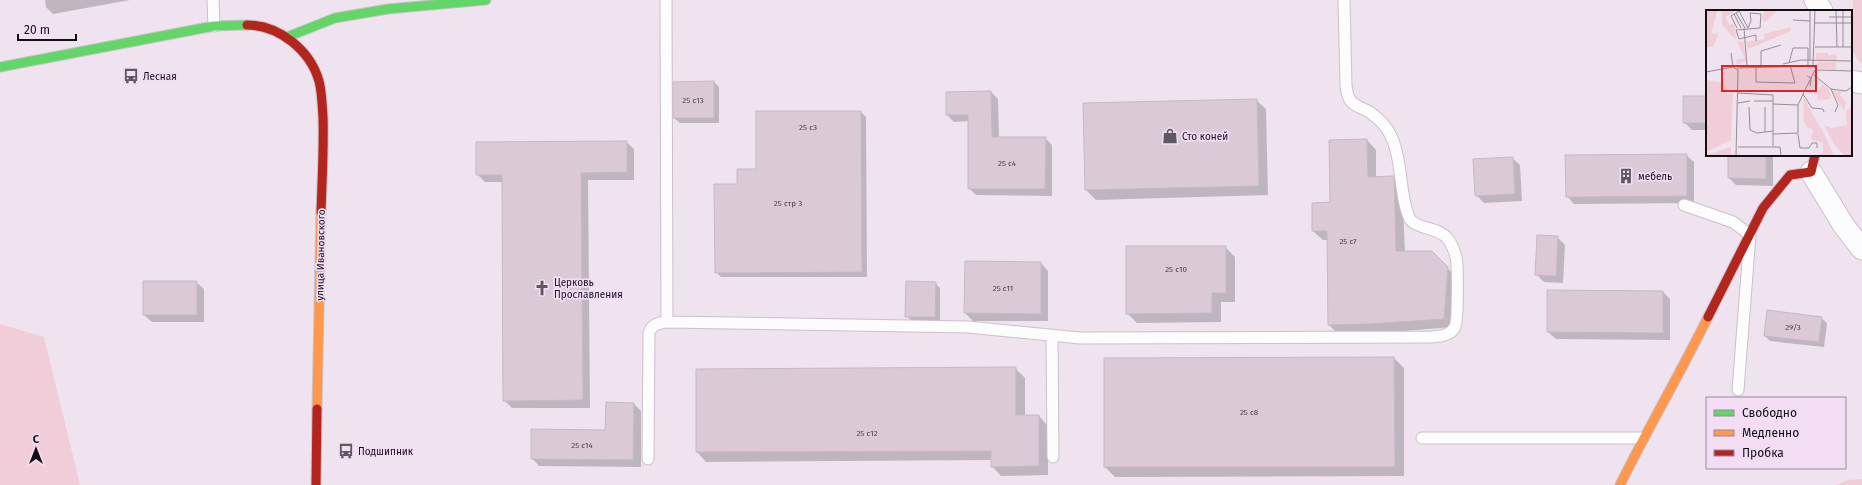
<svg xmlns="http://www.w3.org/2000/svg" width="1862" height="485" font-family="'Fira Sans',sans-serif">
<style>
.green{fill:#f0cdd8}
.shadow{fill:#0003}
.building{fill:#dbcad6;stroke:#c4bac2}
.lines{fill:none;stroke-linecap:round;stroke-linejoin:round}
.lane-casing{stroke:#cac1cb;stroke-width:13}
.street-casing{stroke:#cac1cb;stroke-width:23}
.fast-casing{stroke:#cac1cb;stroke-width:11}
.slow-casing{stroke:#cac1cb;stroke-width:11}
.jam-casing{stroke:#cac1cb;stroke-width:11}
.lane{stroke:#fcfbfd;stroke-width:11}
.street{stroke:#fcfbfd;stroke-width:21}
.fast{stroke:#63d668;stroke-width:9}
.slow{stroke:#ff974d;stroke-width:9}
.jam{stroke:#b3261e;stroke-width:9}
.labels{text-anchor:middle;stroke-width:3.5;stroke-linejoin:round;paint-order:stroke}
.number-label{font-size:8px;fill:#463c45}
.poi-label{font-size:10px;fill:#140d15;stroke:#f2ddf5;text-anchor:start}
.street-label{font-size:10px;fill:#140d15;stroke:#f2ddf5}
.inset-road{fill:none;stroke:#978d98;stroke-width:1}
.view{fill:#d62828;fill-opacity:0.15;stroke:#d62828;stroke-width:2}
.inset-edge{fill:none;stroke:#140d15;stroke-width:2}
</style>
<rect width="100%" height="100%" fill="#eee3ef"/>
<!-- green -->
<path class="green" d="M1853,0H1862V64L1857,59L1851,48Z
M0,324L44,337L80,485H0Z
M1862,479V485H1836L1848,480Z"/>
<!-- shadow -->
<path class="shadow" d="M45,0H130L53,14L46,7Z
M714,82L719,87V123H680L674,118Z
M991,92L998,99L999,138H1045L1052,145V196L976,195L969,188V121L954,122L947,115V93Z
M1707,97V130H1692L1684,122Z
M1256,100L1266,109L1268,195L1096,200L1086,190L1084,104Z
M861,112L866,117L867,277H721L716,272L738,185L757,170Z
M1367,140L1376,150V178L1393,177L1402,187L1405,252H1432L1456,277L1453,327L1379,333L1338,334L1329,325L1328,240H1323L1313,231Z
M626,142L634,149V180H588L590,408H512L504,400L503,182H485L477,174Z
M1686,155L1694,162V203L1574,204L1567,196Z
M1729,155H1773V186L1736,185L1729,178Z
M1512,158L1520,165L1522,201L1484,203L1476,195Z
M1557,237L1565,245L1563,283L1544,282L1536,274Z
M1225,247L1235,257V302H1221V322L1137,323L1127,313Z
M1041,263L1048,271V321H973L965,313Z
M196,282L204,289V322H152L144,315Z
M935,283L940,288V322L912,321L906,316Z
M1663,292L1670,299V340L1556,339L1548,332Z
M1821,318L1827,323L1824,347L1770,341L1765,336Z
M1394,358L1404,368V476L1115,477L1105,467V359Z
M1015,368L1025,378V416H1039L1048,426V475L1001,476L992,466V460L706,462L697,452Z
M634,404L641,411V467L539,466L532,458L606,431Z"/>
<!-- building -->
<path class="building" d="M714,81V118H673V82Z
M991,91L992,137H1046L1045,189H968V115H946V92Z
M1683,96H1707V123H1683Z
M1257,99L1259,186L1085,190L1083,103Z
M756,111H861L862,272L715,273L714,184H737V169H756Z
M1367,139L1368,177L1394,176L1396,251H1432L1448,267L1444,319L1369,324L1328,325L1327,231H1312V203L1330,202L1329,140Z
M627,141V172L581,173L583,400L503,401L502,175H476V142Z
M1687,154V196L1566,197L1565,155Z
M1728,155H1766V179L1728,178Z
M1513,157L1515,194L1475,196L1473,159Z
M1537,235L1558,236L1556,276L1535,275Z
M1126,246H1226V293H1212V313L1126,314Z
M965,261L1041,262V314L964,313Z
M143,281H197V315H143Z
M906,281L936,282L935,317H905Z
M1547,290L1663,291V333L1547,332Z
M1767,310L1822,317L1819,342L1764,336Z
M1394,357L1395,467H1104V358Z
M1016,367V415H1039V466L991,467V451L696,452V369Z
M606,402L634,403L633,460L531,459V429L605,430Z"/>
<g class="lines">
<defs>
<path id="lane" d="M213,0L214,26
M666,0L667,322L968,327L1080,338L1431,337C1440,336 1450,336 1455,327C1458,320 1458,265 1456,257C1454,250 1452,243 1447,238C1438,227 1416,229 1410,219C1399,197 1403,161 1391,136C1387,127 1379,119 1371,113C1364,108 1353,107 1349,98C1347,95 1347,90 1346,86L1344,0
M1684,205L1733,222L1750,235L1738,390
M1052,335L1053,457
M1422,438H1643
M648,459L649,333C652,324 658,323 667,322"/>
<path id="street" d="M1815,0L1822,11
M1851,81L1862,83
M1811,172L1844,226L1862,249"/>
<path id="fast" d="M287,37L335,18L388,9L486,0
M0,67L214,26L247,25"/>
<path id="slow" d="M317,409L321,212
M1620,485C1648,428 1680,374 1708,317"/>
<path id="jam" d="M247,25C279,25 310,50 319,81C322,92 322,105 323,117C324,149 322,180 321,212
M1708,317L1763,208L1790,175L1811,172L1815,155
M316,485L317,409"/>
</defs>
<!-- lane casing -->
<use href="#lane" class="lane-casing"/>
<!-- street casing -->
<use href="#street" class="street-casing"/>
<!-- fast casing -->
<use href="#fast" class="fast-casing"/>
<!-- slow casing -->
<use href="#slow" class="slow-casing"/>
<!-- jam casing -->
<use href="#jam" class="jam-casing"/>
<!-- lane -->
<use href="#lane" class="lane"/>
<!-- street -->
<use href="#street" class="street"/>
<!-- fast -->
<use href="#fast" class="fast"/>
<!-- slow -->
<use href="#slow" class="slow"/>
<!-- jam -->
<use href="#jam" class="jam"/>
</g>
<!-- icons -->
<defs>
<symbol id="bus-bare" viewBox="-9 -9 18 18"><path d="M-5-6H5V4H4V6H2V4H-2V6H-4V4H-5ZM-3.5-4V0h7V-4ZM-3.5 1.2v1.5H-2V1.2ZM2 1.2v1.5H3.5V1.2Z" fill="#605861" stroke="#f2ddf5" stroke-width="2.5" paint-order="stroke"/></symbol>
<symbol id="shop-bare" viewBox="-9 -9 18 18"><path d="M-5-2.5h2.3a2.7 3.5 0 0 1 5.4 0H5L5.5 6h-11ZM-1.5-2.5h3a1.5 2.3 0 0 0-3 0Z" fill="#605861" stroke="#f2ddf5" stroke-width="2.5" paint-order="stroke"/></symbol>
<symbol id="building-bare" viewBox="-9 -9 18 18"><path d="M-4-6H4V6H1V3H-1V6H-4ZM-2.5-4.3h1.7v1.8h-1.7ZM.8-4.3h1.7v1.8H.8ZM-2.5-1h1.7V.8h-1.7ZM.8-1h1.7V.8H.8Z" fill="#605861" stroke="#f2ddf5" stroke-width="2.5" paint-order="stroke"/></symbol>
<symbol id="church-bare" viewBox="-9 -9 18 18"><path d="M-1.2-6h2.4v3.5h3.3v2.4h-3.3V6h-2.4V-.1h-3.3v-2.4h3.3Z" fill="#605861" stroke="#f2ddf5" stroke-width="2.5" paint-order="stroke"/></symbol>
</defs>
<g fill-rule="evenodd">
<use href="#bus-bare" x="120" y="65" width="22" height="22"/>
<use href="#shop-bare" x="1159" y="125" width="22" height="22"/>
<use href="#building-bare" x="1615" y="165" width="22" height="22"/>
<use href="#church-bare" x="531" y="277" width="22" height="22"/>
<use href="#bus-bare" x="335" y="440" width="22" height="22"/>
</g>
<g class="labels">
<!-- number labels -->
<g class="number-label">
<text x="693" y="103">25 с13</text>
<text x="808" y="130">25 с3</text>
<text x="1007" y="166">25 с4</text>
<text x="788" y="206">25 стр 3</text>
<text x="1348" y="244">25 с7</text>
<text x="1176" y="272">25 с10</text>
<text x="1003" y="291">25 с11</text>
<text x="1793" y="330">29/3</text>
<text x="1249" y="415">25 с8</text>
<text x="867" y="436">25 с12</text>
<text x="582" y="448">25 с14</text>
</g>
<!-- poi labels -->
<g class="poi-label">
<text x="143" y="80">Лесная</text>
<text x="1182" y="140">Сто коней</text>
<text x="1638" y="180">мебель</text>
<text x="554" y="286">Церковь<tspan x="554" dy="12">Прославления</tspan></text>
<text x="358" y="455">Подшипник</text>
</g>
<!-- street labels -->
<g class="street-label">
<text transform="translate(320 255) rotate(-89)" y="4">улица Ивановского</text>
</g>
</g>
<!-- overview -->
<g transform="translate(1706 10)">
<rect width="146" height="146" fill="#eee3ef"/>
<path d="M0,0H10L11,2L5,23L12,24V26L7,36L0,38ZM16,0H30L20,7L23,15L28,14L30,30L16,15ZM59,0H72L59,12L56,10ZM84,17L85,21L42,39L40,32L59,29L58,24ZM33,31L38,33L40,51L31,55L30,49H37L38,46L31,32ZM110,43H122V46L130,44L131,51L110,50ZM111,52H130V60L110,58ZM0,70L18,73L21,83L27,82L25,130L0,142ZM116,74L123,79L125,85L123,89L112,90V84L101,83L112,81ZM126,81L137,82L133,84L140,92L138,101ZM97,87L119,126L128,146H106L117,143V133L105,129L107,119L102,118L98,112ZM146,97V146H139L128,134L118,115L125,118L141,115L140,101ZM25,137V146H0V145Z" fill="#f0cdd8"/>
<path class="inset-road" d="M104,0V50M130,0L131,37M30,3L33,1L42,18L45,11L44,3L55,4L54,18L30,20L33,29L50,25V31M28,4L25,6L31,18M123,7H146M87,10L104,11M109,13H146M35,18L28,4L30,3L39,18M38,18L41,56M109,37H146M137,37V0M25,43L27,57M83,53L87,38H102V56M77,54L95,50L146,51M50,56V72L89,73L84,55M55,56V41L75,35M107,56L109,0M107,56L111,60L146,61M31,58L107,56M109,60L97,84L106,98L117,99L118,102M0,62L27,57L32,60L30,146M108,65L125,79L140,81L146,77M101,66L105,68L104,76M125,79L132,95L129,102M32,83L67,85V136M48,91H67M32,93L44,91M67,94L92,95M43,97L44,120L51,123L67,121M59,97V122M67,124L92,123V95L97,84M92,124L94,138H103L106,133H111V138M32,137H74L75,146"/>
<path class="view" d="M16,56H110V81H16Z"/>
<rect width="146" height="146" class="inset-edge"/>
</g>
<!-- legend -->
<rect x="1706" y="397" width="140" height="72" fill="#f2ddf5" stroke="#998a9b"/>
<rect x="1714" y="410" width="20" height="6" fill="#63d668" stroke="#998a9b"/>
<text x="1742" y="417" font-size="12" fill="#140d15">Свободно</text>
<rect x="1714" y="430" width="20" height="6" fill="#ff974d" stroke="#998a9b"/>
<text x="1742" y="437" font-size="12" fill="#140d15">Медленно</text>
<rect x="1714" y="450" width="20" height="6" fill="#b3261e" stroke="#998a9b"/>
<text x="1742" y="457" font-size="12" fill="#140d15">Пробка</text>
<!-- north arrow -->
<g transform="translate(36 449)" stroke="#f2ddf5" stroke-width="3" paint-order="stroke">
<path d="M0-3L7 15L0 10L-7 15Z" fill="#140d15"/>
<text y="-6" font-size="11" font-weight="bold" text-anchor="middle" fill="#140d15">С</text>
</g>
<!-- scale -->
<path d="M18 34v6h58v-6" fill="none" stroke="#140d15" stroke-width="2"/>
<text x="24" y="34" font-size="12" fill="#140d15" stroke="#f2ddf5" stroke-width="3" paint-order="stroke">20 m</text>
</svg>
